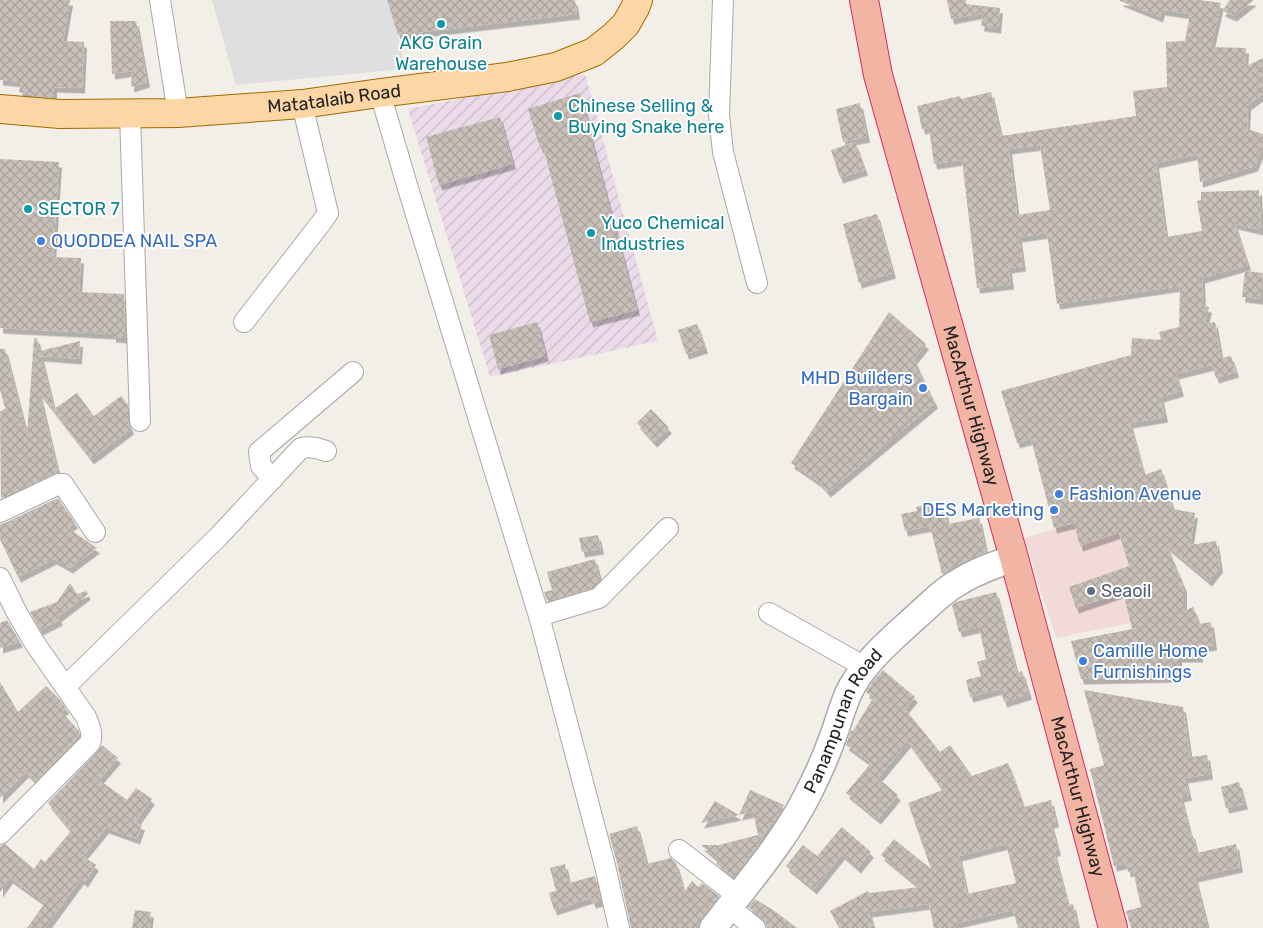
<svg xmlns="http://www.w3.org/2000/svg" width="1263" height="928" font-family="Rubik,sans-serif">
<style>
.residential{fill:#e0dfdf}
.commercial{fill:#f2dad9}
.industrial{fill:url(#industrial-furrows)}
.building{fill:url(#building-cross-hatch);fill-rule:evenodd;filter:url(#shadow)}
.lines{fill:none;stroke-linecap:round;stroke-linejoin:round}
.minor-casing{stroke:#a9a9a9;stroke-width:22}
.tertiary-casing{stroke:#a9a9a9;stroke-width:29}
.primary-casing{stroke:#a06b00;stroke-width:30}
.trunk-casing{stroke:#dc2a67;stroke-width:30}
.minor{stroke:#fff;stroke-width:20}
.tertiary{stroke:#fff;stroke-width:26}
.primary{stroke:#fcd6a4;stroke-width:28}
.trunk{stroke:#f2b4a3;stroke-width:28}
.culture-dot{fill:#0f9aa8;stroke:#fff;stroke-width:2}
.shop-dot{fill:#3f7fe0;stroke:#fff;stroke-width:2}
.service-dot{fill:#5c6f8a;stroke:#fff;stroke-width:2}
.labels{text-anchor:middle;stroke-width:4;stroke-linejoin:round;paint-order:stroke}
.culture-label{font-size:18px;fill:#0d838f;stroke:#fff;text-anchor:start}
.street-label{font-size:18px;fill:#222;stroke:#fff}
.shop-label{font-size:18px;fill:#366cbe;stroke:#fff;text-anchor:start}
.service-label{font-size:18px;fill:#4e5e75;stroke:#fff;text-anchor:start}
</style>
<defs>
<pattern id="industrial-furrows" width="10" height="10" patternUnits="userSpaceOnUse" patternTransform="scale(1.25)"><rect width="10" height="10" fill="#ebdbe8"/><path d="M-1 1l2-2M0 10L10 0M9 11l2-2" fill="none" stroke="#c9bcc7"/></pattern>
<pattern id="building-cross-hatch" width="8" height="8" patternUnits="userSpaceOnUse" patternTransform="scale(1.25)"><rect width="8" height="8" fill="#c7bfb8"/><path d="M0 0l8 8M0 8l8-8" fill="none" stroke="#aba49e"/></pattern>
<filter id="shadow"><feDropShadow dx="3" dy="5.5" stdDeviation="0" flood-color="#0004"/></filter>
</defs>
<rect width="100%" height="100%" fill="#f2efe9"/>
<!-- residential -->
<path class="residential" d="M212,0H387L398,35L405,69L236,85Z"/>
<!-- commercial -->
<path class="commercial" d="M1146,502L1145,620L1056,638L1024,538Z"/>
<!-- industrial -->
<path class="industrial" d="M585,74L658,341L490,377L408,109Z"/>
<!-- building -->
<path class="building" d="M0,0H70L63,41L84,42L82,88L54,87V98L39,97L19,92L21,82L0,80Z
M387,0H575L577,14L398,35Z
M947,0H966V4L1000,8L998,28L981,26L983,13L951,19Z
M1120,0H1200L1221,3L1211,47L1246,48L1245,67L1263,58V94L1248,105L1247,129L1263,134V145L1255,166L1200,182L1197,154L1156,163L1166,237L1202,231L1197,201L1201,200V192L1259,190L1261,230L1235,224L1248,265L1202,278L1203,306L1209,307L1205,324L1215,322L1221,358L1231,356L1236,372L1216,378L1212,365L1176,374L1181,391L1161,397L1165,417L1130,423L1144,475L1161,469L1173,509L1195,513L1190,545L1216,541L1220,567L1209,581L1167,546L1184,587V611L1193,607L1200,624L1211,622L1214,645L1199,647L1200,657H1179V677L1081,679L1071,641L1132,629L1123,592L1076,608L1069,587L1129,566L1119,533L1080,546L1074,523L1054,528L1031,439L1017,443L1001,391L1131,355L1132,338L1161,340L1159,332L1179,327L1180,286L1057,304L1047,233L1019,237L1023,266L1009,268L1011,284L977,288L962,160L934,164L929,128L922,129L917,106L960,96L961,99L991,92L1001,136L1136,116L1133,91L1167,87L1166,42L1185,41L1190,14L1162,10L1160,17L1120,1ZM1040,145L1050,210L1017,215L1009,149Z
M1230,0H1254L1234,16L1222,11Z
M110,21H136L147,82L131,87L132,71L112,74Z
M580,93L589,123H587L637,310L590,322L543,147L540,148L528,109Z
M860,103L867,137L843,142L836,109Z
M500,117L513,164L439,185L426,137Z
M855,142L865,170L840,178L831,150Z
M0,159L59,162L53,257L81,258L79,292L124,294L125,338L113,337V334L0,328Z
M877,214L893,273L859,283L843,224Z
M1245,271L1263,273L1260,299L1242,297Z
M889,312L926,344L914,359L935,403L828,492L819,482L791,463Z
M537,322L546,356L498,369L489,335Z
M697,324L705,348L686,354L678,330Z
M34,338H37L40,351L80,341L79,359L41,356L54,409L77,393L94,416L121,396L128,405V422L131,429L91,459L39,392L58,472L1,498L0,412L6,408L4,405L0,389V349H5L27,435Z
M651,409L669,428L654,442L637,423Z
M58,498L75,523L68,528L97,548L70,568L54,559L18,577L0,539V524L5,523Z
M943,501L948,524L979,518L986,552L963,562L957,564V565L942,574L930,526L905,531L901,514L917,511L916,507Z
M598,535L601,549L582,552L579,538Z
M595,559L600,580L593,588L547,601L544,592L552,590L547,572Z
M70,583L77,594L86,591L88,594L58,617L60,620L40,630L30,612L57,602Z
M996,592L1017,673L1022,671L1029,694L1004,702L1000,689L970,697L966,680L981,676L977,662L986,659L979,627L959,632L952,605L956,602Z
M7,620L20,642L0,648V623Z
M883,670L915,697L905,709L940,752L950,745L972,776L1008,763L1024,807L1051,800L1056,822L1051,823L1058,850L1054,852L1068,905L1073,904L1078,928H1018L1013,910L957,923L958,928H934L929,904L869,912L874,928H839L830,911L868,891L869,893L920,887L881,855L894,839L931,869L908,803L943,790L908,742L878,778L898,795L878,819L846,793L871,763L846,745L851,730L853,731L873,698L866,692L874,680ZM1006,844L1016,883L967,894L959,856Z
M0,682L18,712L46,686L60,700L66,708L62,712L79,731V736L36,781L26,772L0,798Z
M1084,690L1183,707L1190,757L1207,755L1210,774L1185,778L1189,795L1181,797L1190,833H1192L1197,853L1236,844L1240,867L1195,877L1208,928H1131L1126,911L1141,907L1133,870L1128,872L1126,863L1114,866L1090,769L1104,765Z
M102,745L118,758L99,780L127,800L136,788L152,799L135,823L142,825L137,839L106,828L83,856L96,865L85,882L81,879L45,928H27L45,903L10,878L0,892V846L5,844L34,869L41,859L45,862L71,831L48,803L98,751Z
M1239,782L1245,804L1226,808L1221,787Z
M750,790L784,805L774,822H772L756,848L734,877L716,864L719,860L701,845H719L758,835L753,812L701,823L715,801L739,815Z
M637,826L647,864L671,858L676,863L684,892L692,881L698,887L702,883L719,896L701,919L698,928H631L617,863L609,834Z
M842,827L871,852L858,868L842,854L814,889L786,866L803,845L817,856Z
M565,864L569,883L595,876L601,901L593,903L591,898L554,910L549,893L556,891L550,868Z
M755,899L776,912L797,928H767L766,923L763,919L748,907Z
M135,910L151,912L149,928H132Z"/>
<g class="lines">
<defs>
<path id="minor" d="M160,0L178,113
M723,0L719,115L723,152L757,283
M380,93L407,185L539,616L605,866L619,928
M130,114L140,421
M244,322L321,223L328,213L302,104
M273,479L261,466L259,452L353,372
M0,512L59,484H63L95,532
M0,578L16,611L34,642L86,717C90,727 93,733 90,743L0,834
M769,613L865,667
M539,616L599,598L668,528
M65,687L219,536L301,448C310,446 317,448 326,451
M679,850L738,896
M729,907L755,928"/>
<g id="tertiary">
<path id="s1" d="M713,928C745,886 783,843 807,796C815,780 823,764 829,747C836,730 841,711 848,694C863,662 892,639 918,615C931,604 943,590 959,582C976,571 995,565 1014,558"/>
</g>
<g id="primary">
<path id="s2" d="M0,109L60,114L178,113L302,104L380,93L507,77L556,67L594,52L614,36L626,24L635,8L638,0"/>
</g>
<g id="trunk">
<path id="s3" d="M864,0L878,75L1014,558L1113,928"/>
</g>
</defs>
<!-- minor casing -->
<use href="#minor" class="minor-casing"/>
<!-- tertiary casing -->
<use href="#tertiary" class="tertiary-casing"/>
<!-- primary casing -->
<use href="#primary" class="primary-casing"/>
<!-- trunk casing -->
<use href="#trunk" class="trunk-casing"/>
<!-- minor -->
<use href="#minor" class="minor"/>
<!-- tertiary -->
<use href="#tertiary" class="tertiary"/>
<!-- primary -->
<use href="#primary" class="primary"/>
<!-- trunk -->
<use href="#trunk" class="trunk"/>
</g>
<!-- markers -->
<g class="culture-dot">
<circle cx="441" cy="24" r="5"/>
<circle cx="558" cy="116" r="5"/>
<circle cx="28" cy="209" r="5"/>
<circle cx="591" cy="233" r="5"/>
</g>
<g class="shop-dot">
<circle cx="41" cy="241" r="5"/>
<circle cx="923" cy="388" r="5"/>
<circle cx="1059" cy="494" r="5"/>
<circle cx="1054" cy="510" r="5"/>
<circle cx="1083" cy="661" r="5"/>
</g>
<circle class="service-dot" cx="1091" cy="591" r="5"/>
<g class="labels">
<!-- culture labels -->
<g class="culture-label">
<text x="441" y="49" text-anchor="middle">AKG Grain<tspan x="441" dy="21">Warehouse</tspan></text>
<text x="568" y="112">Chinese Selling &amp;<tspan x="568" dy="21">Buying Snake here</tspan></text>
<text x="38" y="215">SECTOR 7</text>
<text x="601" y="229">Yuco Chemical<tspan x="601" dy="21">Industries</tspan></text>
</g>
<!-- street labels -->
<g class="street-label">
<text dy="6" stroke="none"><textPath href="#s2" startOffset="335">Matatalaib Road</textPath></text>
<text dy="6" stroke="none"><textPath href="#s3" startOffset="420">MacArthur Highway</textPath></text>
<text dy="6" stroke="none"><textPath href="#s1" startOffset="246">Panampunan Road</textPath></text>
<text dy="6" stroke="none"><textPath href="#s3" startOffset="825">MacArthur Highway</textPath></text>
</g>
<!-- shop labels -->
<g class="shop-label">
<text x="51" y="247">QUODDEA NAIL SPA</text>
<text x="913" y="384" text-anchor="end">MHD Builders<tspan x="913" dy="21">Bargain</tspan></text>
<text x="1069" y="500">Fashion Avenue</text>
<text x="1044" y="516" text-anchor="end">DES Marketing</text>
<text x="1093" y="657">Camille Home<tspan x="1093" dy="21">Furnishings</tspan></text>
</g>
<!-- service labels -->
<g class="service-label">
<text x="1101" y="597">Seaoil</text>
</g>
</g>
</svg>
